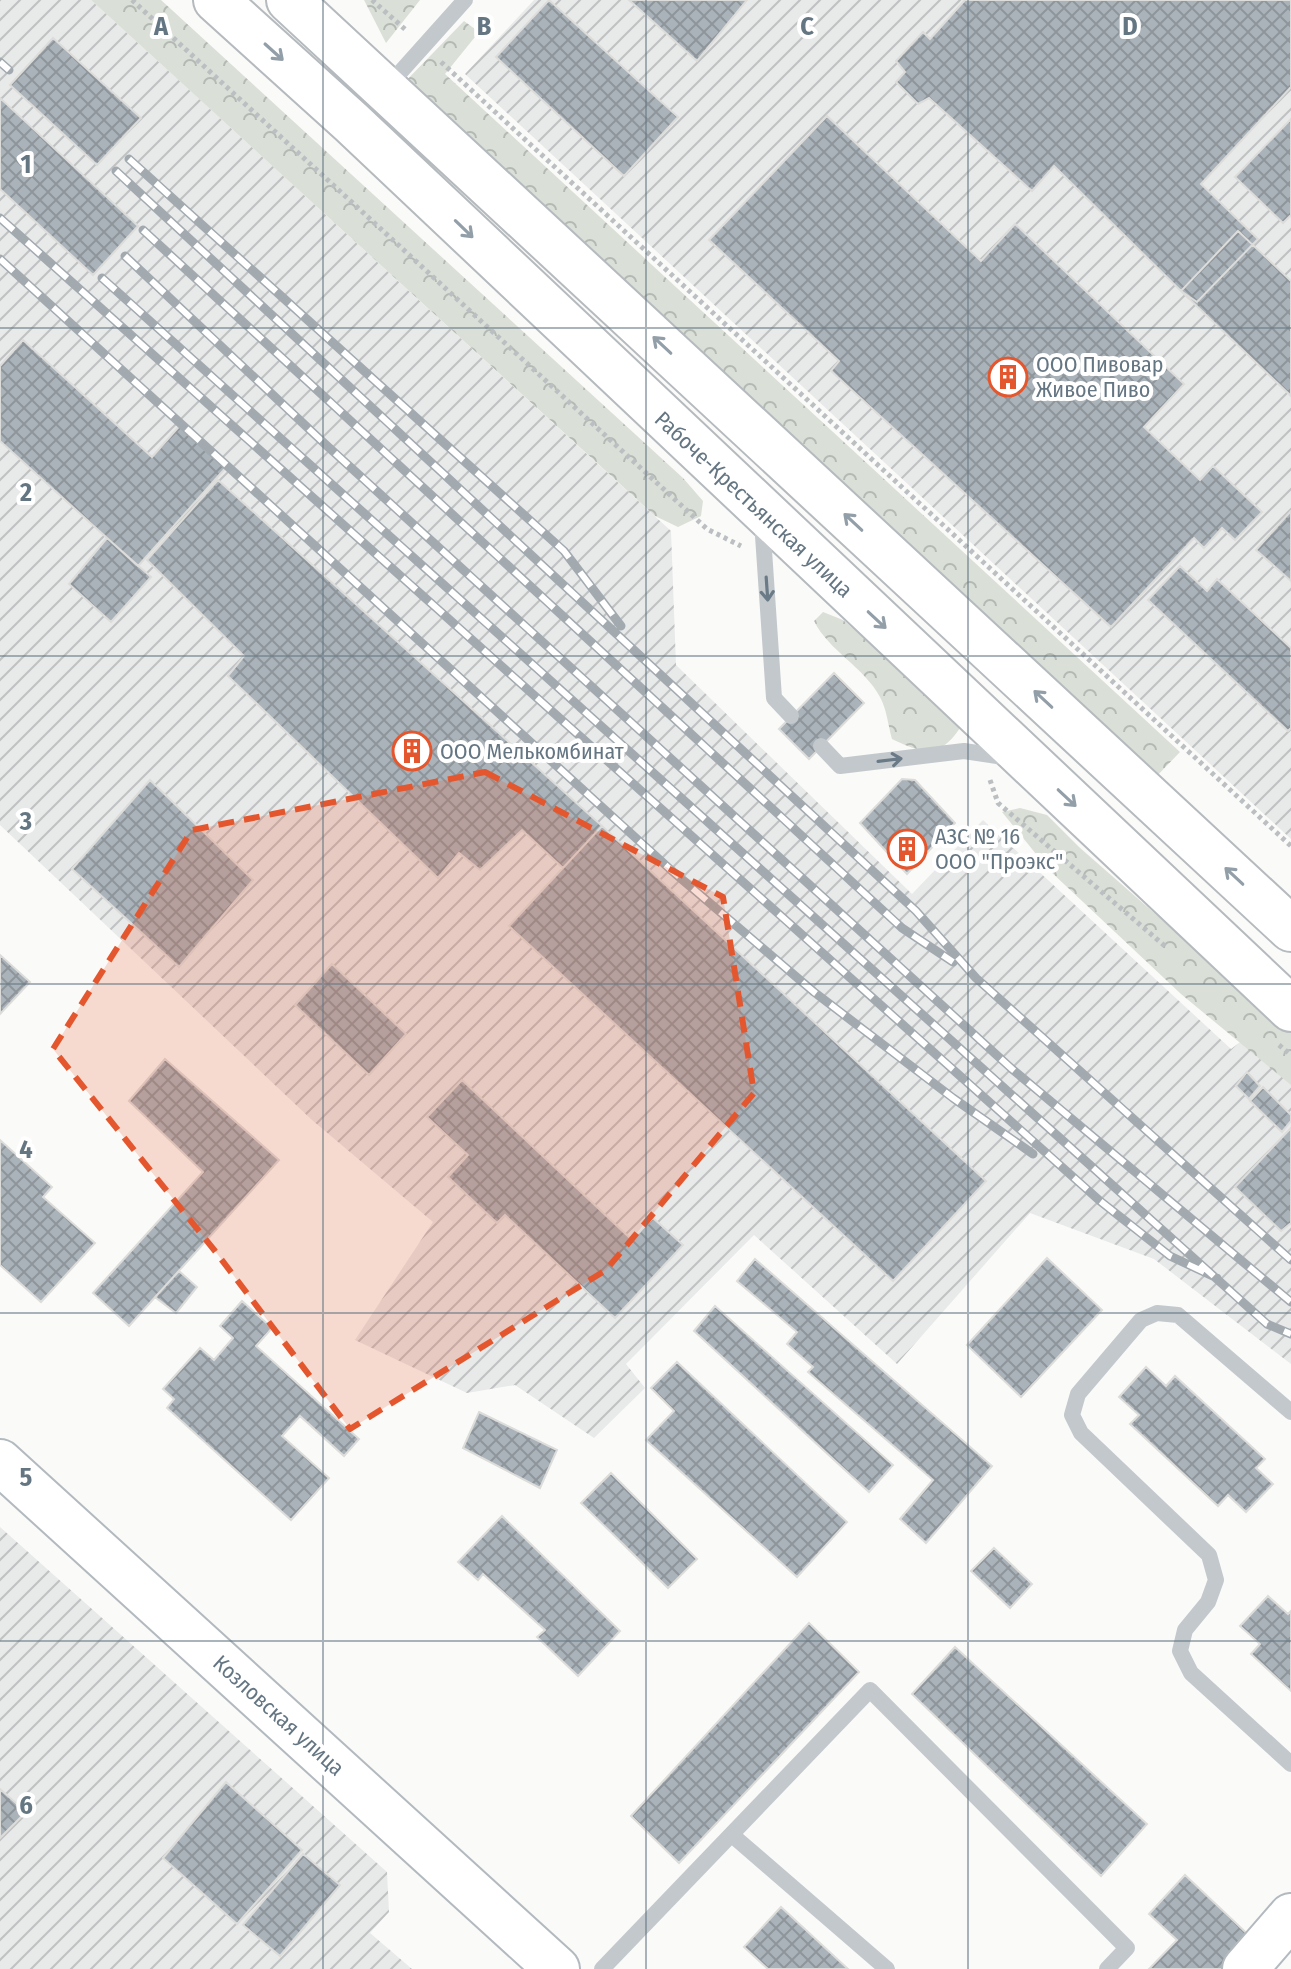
<svg xmlns="http://www.w3.org/2000/svg" width="1291" height="1969" font-family="'Fira Sans Condensed',sans-serif">
<style>
.industrial{fill:url(#industrial-furrows)}
.forest{fill:url(#forest-crowns)}
.building{fill:url(#building-cross-hatch);stroke:#dcdcda;stroke-width:2}
.lines{fill:none;stroke-linecap:round;stroke-linejoin:round}
.secondary-casing{stroke:#b3babf;stroke-width:48}
.primary-casing{stroke:#b5babe;stroke-width:48}
.path{stroke:#bbbfc2;stroke-width:5;stroke-dasharray:4 4;stroke-linecap:butt}
.lane{stroke:#c3c8cc;stroke-width:16}
.secondary{stroke:#fff;stroke-width:44}
.primary{stroke:#fff;stroke-width:44}
.rail-casing{stroke:#a2aab0;stroke-width:9}
.rail{stroke:#fff;stroke-width:6;stroke-dasharray:18;stroke-linecap:butt}
.oneway{stroke:#939fa8}
.oneway2{stroke:#6a7a87}
.marked{fill:#e4572e;fill-opacity:0.2;stroke:#e4572e;stroke-width:6;stroke-dasharray:16 10;stroke-linejoin:round}
.grid{fill:none;stroke:#657683;stroke-width:2;stroke-opacity:0.55}
.labels{text-anchor:middle;stroke-width:8;stroke-linejoin:round;paint-order:stroke}
.poi-label{font-size:22px;fill:#657683;stroke:#fff;text-anchor:start}
.street-label{font-size:22px;fill:#657683;stroke:#fff}
.grid-label{font-size:26px;text-anchor:middle;font-weight:bold;fill:#657683;stroke:#fff;stroke-width:8;stroke-linejoin:round;paint-order:stroke}
</style>
<defs>
<pattern id="industrial-furrows" width="10" height="10" patternUnits="userSpaceOnUse" patternTransform="scale(2)"><rect width="10" height="10" fill="#e8e9e9"/><path d="M-1 1l2-2M0 10L10 0M9 11l2-2" fill="none" stroke="#c0c1c2"/></pattern>
<pattern id="forest-crowns" width="20" height="18" patternUnits="userSpaceOnUse" patternTransform="scale(2)"><rect width="20" height="18" fill="#dadfd7"/><path d="M2 6a3 3 0 1 1 6 0M12 15a3 3 0 1 1 6 0" fill="none" stroke="#b4b9b4"/></pattern>
<pattern id="building-cross-hatch" width="8" height="8" patternUnits="userSpaceOnUse" patternTransform="scale(2)"><rect width="8" height="8" fill="#aab3b9"/><path d="M0 0l8 8M0 8l8-8" fill="none" stroke="#8e969c"/></pattern>
</defs>
<rect width="100%" height="100%" fill="#fafaf8"/>
<!-- industrial -->
<path class="industrial" d="M0,0H91L671,531L676,665L912,894L983,820L1231,1049L1255,1031L1291,1063V1364L1154,1259L1030,1213L897,1364L754,1235L626,1364L645,1388L594,1438L515,1385L467,1393L355,1340L433,1222L312,1120L0,825Z
M534,0H1291V839L465,74Z
M0,1527L387,1872L389,1912L370,1933L412,1969H0Z"/>
<!-- forest -->
<path class="forest" d="M91,0H161L683,478L703,501L701,516L678,527L655,516Z
M364,0H420L386,43Z
M464,21L479,32L445,74L1180,752L1152,781L401,86Z
M823,612L843,620L963,723C943,757 926,756 892,739C888,725 887,710 880,697C864,667 829,651 814,621Z
M1020,808L1047,815L1079,847L1291,1033V1085L1181,994L1049,870L1002,812Z"/>
<!-- building -->
<path class="building" d="M549,0L678,117L624,176L496,57Z
M629,0H747L697,61Z
M965,0H1291V87L1201,184L1258,239L1197,302L1181,291L1054,166L1032,191L929,98L918,104L896,82L905,72L896,61L923,32L930,39Z
M53,38L141,118L97,165L10,85Z
M0,98L138,226L93,275L0,189Z
M827,116L981,261L1015,224L1184,384L1144,427L1200,480L1213,466L1262,512L1235,540L1222,528L1204,548L1194,538L1111,627L831,371L839,361L709,240Z
M1291,119V215L1283,223L1235,177Z
M1238,231L1291,281V396L1181,291Z
M23,340L152,457L183,422L229,464L138,566L0,441V366Z
M218,480L602,826L563,868L522,830L480,870L459,853L438,878L228,676L244,656L147,560Z
M1291,511V581L1256,550Z
M107,538L151,577L111,622L69,584Z
M1180,566L1207,591L1217,579L1291,648V728L1288,731L1148,600Z
M834,673L864,703L809,759L779,729Z
M902,779L915,780L955,823L907,874L860,823Z
M150,780L253,880L179,967L72,869Z
M602,826L986,1181L893,1281L509,926Z
M0,955L30,982L0,1014Z
M332,964L406,1034L369,1075L295,1005Z
M165,1059L279,1160L129,1326L93,1293L203,1172L129,1101Z
M1247,1072L1260,1086L1249,1099L1236,1086Z
M462,1080L632,1240L653,1218L683,1245L615,1318L505,1215L497,1223L448,1177L468,1155L427,1117Z
M1263,1087L1291,1115V1121L1282,1132L1250,1101Z
M1291,1128V1223L1281,1231L1235,1187Z
M0,1140L52,1187L43,1197L95,1243L41,1302L0,1265Z
M1047,1258L1102,1310L1021,1397L967,1345Z
M755,1259L992,1466L926,1543L900,1519L933,1480L808,1372L813,1367L787,1344L797,1332L737,1281Z
M179,1271L197,1287L176,1313L155,1297Z
M242,1301L272,1328L256,1346L359,1439L344,1456L300,1416L282,1436L329,1478L291,1520L167,1408L174,1399L163,1389L200,1348L214,1360L233,1338L220,1326Z
M715,1306L893,1465L869,1492L694,1331Z
M677,1362L847,1522L797,1577L646,1440L674,1411L651,1388Z
M1146,1367L1166,1386L1175,1376L1265,1459L1256,1468L1273,1484L1246,1512L1228,1495L1218,1506L1130,1424L1139,1415L1119,1397Z
M479,1412L557,1450L540,1488L463,1448Z
M611,1473L697,1559L668,1588L581,1503Z
M502,1516L620,1631L578,1676L537,1637L545,1630L483,1574L478,1580L458,1562Z
M994,1548L1032,1584L1010,1608L971,1571Z
M1268,1596L1288,1614L1291,1611V1691L1251,1654L1260,1644L1240,1626Z
M809,1623L859,1672L679,1863L631,1816Z
M955,1647L1147,1824L1101,1876L912,1694Z
M226,1782L302,1850L237,1924L163,1858Z
M0,1789L26,1812L0,1838Z
M303,1854L340,1885L280,1956L243,1925Z
M1185,1875L1257,1943L1233,1969H1149L1177,1940L1149,1914Z
M781,1907L848,1969H768L744,1947Z"/>
<g class="lines">
<defs>
<path id="secondary" d="M0,1462L557,1969
M1245,1969L1291,1916"/>
<path id="primary" d="M216,0L351,122L1291,1009
M289,0L1291,929"/>
</defs>
<!-- secondary casing -->
<use href="#secondary" class="secondary-casing"/>
<!-- primary casing -->
<use href="#primary" class="primary-casing"/>
<!-- path -->
<path class="path" d="M132,0L707,529L741,546
M372,0L407,31
M441,62L1291,846
M990,780L998,803L1166,947
M1279,1045L1291,1055"/>
<!-- lane -->
<path class="lane" d="M387,87L465,0
M762,521L774,698L791,716
M821,746L840,766L964,751L1010,758
M1291,1412L1178,1315L1157,1313L1141,1320L1078,1394L1072,1415L1081,1433L1209,1555L1216,1580L1208,1602L1185,1630L1180,1651L1191,1673L1291,1764
M732,1835L887,1969
M602,1969L870,1690L1127,1948L1107,1969"/>
<!-- secondary -->
<use href="#secondary" class="secondary"/>
<!-- primary -->
<use href="#primary" class="primary"/>
<defs>
<path id="rail" d="M0,62L9,70
M129,159L564,551L621,626
M116,171L916,911L976,978L1291,1260
M0,218L1100,1201L1170,1256L1217,1278
M143,230L902,928L953,962
M125,256L325,444L1012,1069L1291,1302
M0,259L671,870L814,992L953,1098L1033,1154
M102,278L1267,1324L1291,1334"/>
</defs>
<!-- rail casing -->
<use href="#rail" class="rail-casing"/>
<!-- rail -->
<use href="#rail" class="rail"/>
</g>
<!-- one-way arrows -->
<defs><path id="oneway-shaft" d="M-6 0H5M1.5-3L5.5 0L1.5 3" fill="none" stroke-width="1.6" stroke-linecap="round" stroke-linejoin="round" transform="scale(2)"/></defs>
<g class="oneway">
<use href="#oneway-shaft" transform="translate(274 52) rotate(42)"/>
<use href="#oneway-shaft" transform="translate(464 229) rotate(44)"/>
<use href="#oneway-shaft" transform="translate(662 345) rotate(-137)"/>
<use href="#oneway-shaft" transform="translate(853 522) rotate(-137)"/>
<use href="#oneway-shaft" transform="translate(877 620) rotate(43)"/>
<use href="#oneway-shaft" transform="translate(1043 699) rotate(-137)"/>
<use href="#oneway-shaft" transform="translate(1067 798) rotate(43)"/>
<use href="#oneway-shaft" transform="translate(1234 876) rotate(-137)"/>
</g>
<g class="oneway2">
<use href="#oneway-shaft" transform="translate(767 589) rotate(86)"/>
<use href="#oneway-shaft" transform="translate(890 760) rotate(-7)"/>
</g>
<!-- marked area -->
<path class="marked" d="M485,772L723,897L754,1093L606,1270L350,1429L215,1251L53,1049L192,830Z"/>
<!-- grid -->
<path class="grid" d="M323,0V1969M646,0V1969M968,0V1969M0,328H1291M0,656H1291M0,984H1291M0,1313H1291M0,1641H1291"/>
<!-- icons -->
<defs>
<symbol id="building-ring" viewBox="-11 -11 22 22"><circle r="9.5" fill="#fff" stroke="#e4572e" stroke-width="1.5"/><path d="M-4-6H4V6H1V3H-1V6H-4ZM-2.5-4.3h1.7v1.8h-1.7ZM.8-4.3h1.7v1.8H.8ZM-2.5-1h1.7V.8h-1.7ZM.8-1h1.7V.8H.8Z" fill="#e4572e"/></symbol>
</defs>
<g fill-rule="evenodd">
<use href="#building-ring" x="986" y="355" width="44" height="44"/>
<use href="#building-ring" x="390" y="729" width="44" height="44"/>
<use href="#building-ring" x="885" y="827" width="44" height="44"/>
</g>
<g class="labels">
<!-- poi labels -->
<g class="poi-label">
<text x="1036" y="372">ООО Пивовар<tspan x="1036" dy="25">Живое Пиво</tspan></text>
<text x="440" y="759">ООО Мелькомбинат</text>
<text x="935" y="844">АЗС № 16<tspan x="935" dy="25">ООО "Проэкс"</tspan></text>
</g>
<!-- street labels -->
<g class="street-label">
<text transform="translate(754 504) rotate(43)" y="8">Рабоче-Крестьянская улица</text>
<text transform="translate(279 1715) rotate(42)" y="8">Козловская улица</text>
</g>
</g>
<g class="grid-label">
<text x="161" y="35">A</text>
<text x="484" y="35">B</text>
<text x="807" y="35">C</text>
<text x="1130" y="35">D</text>
<text x="26" y="173">1</text>
<text x="26" y="501">2</text>
<text x="26" y="830">3</text>
<text x="26" y="1158">4</text>
<text x="26" y="1486">5</text>
<text x="26" y="1814">6</text>
</g>
</svg>
